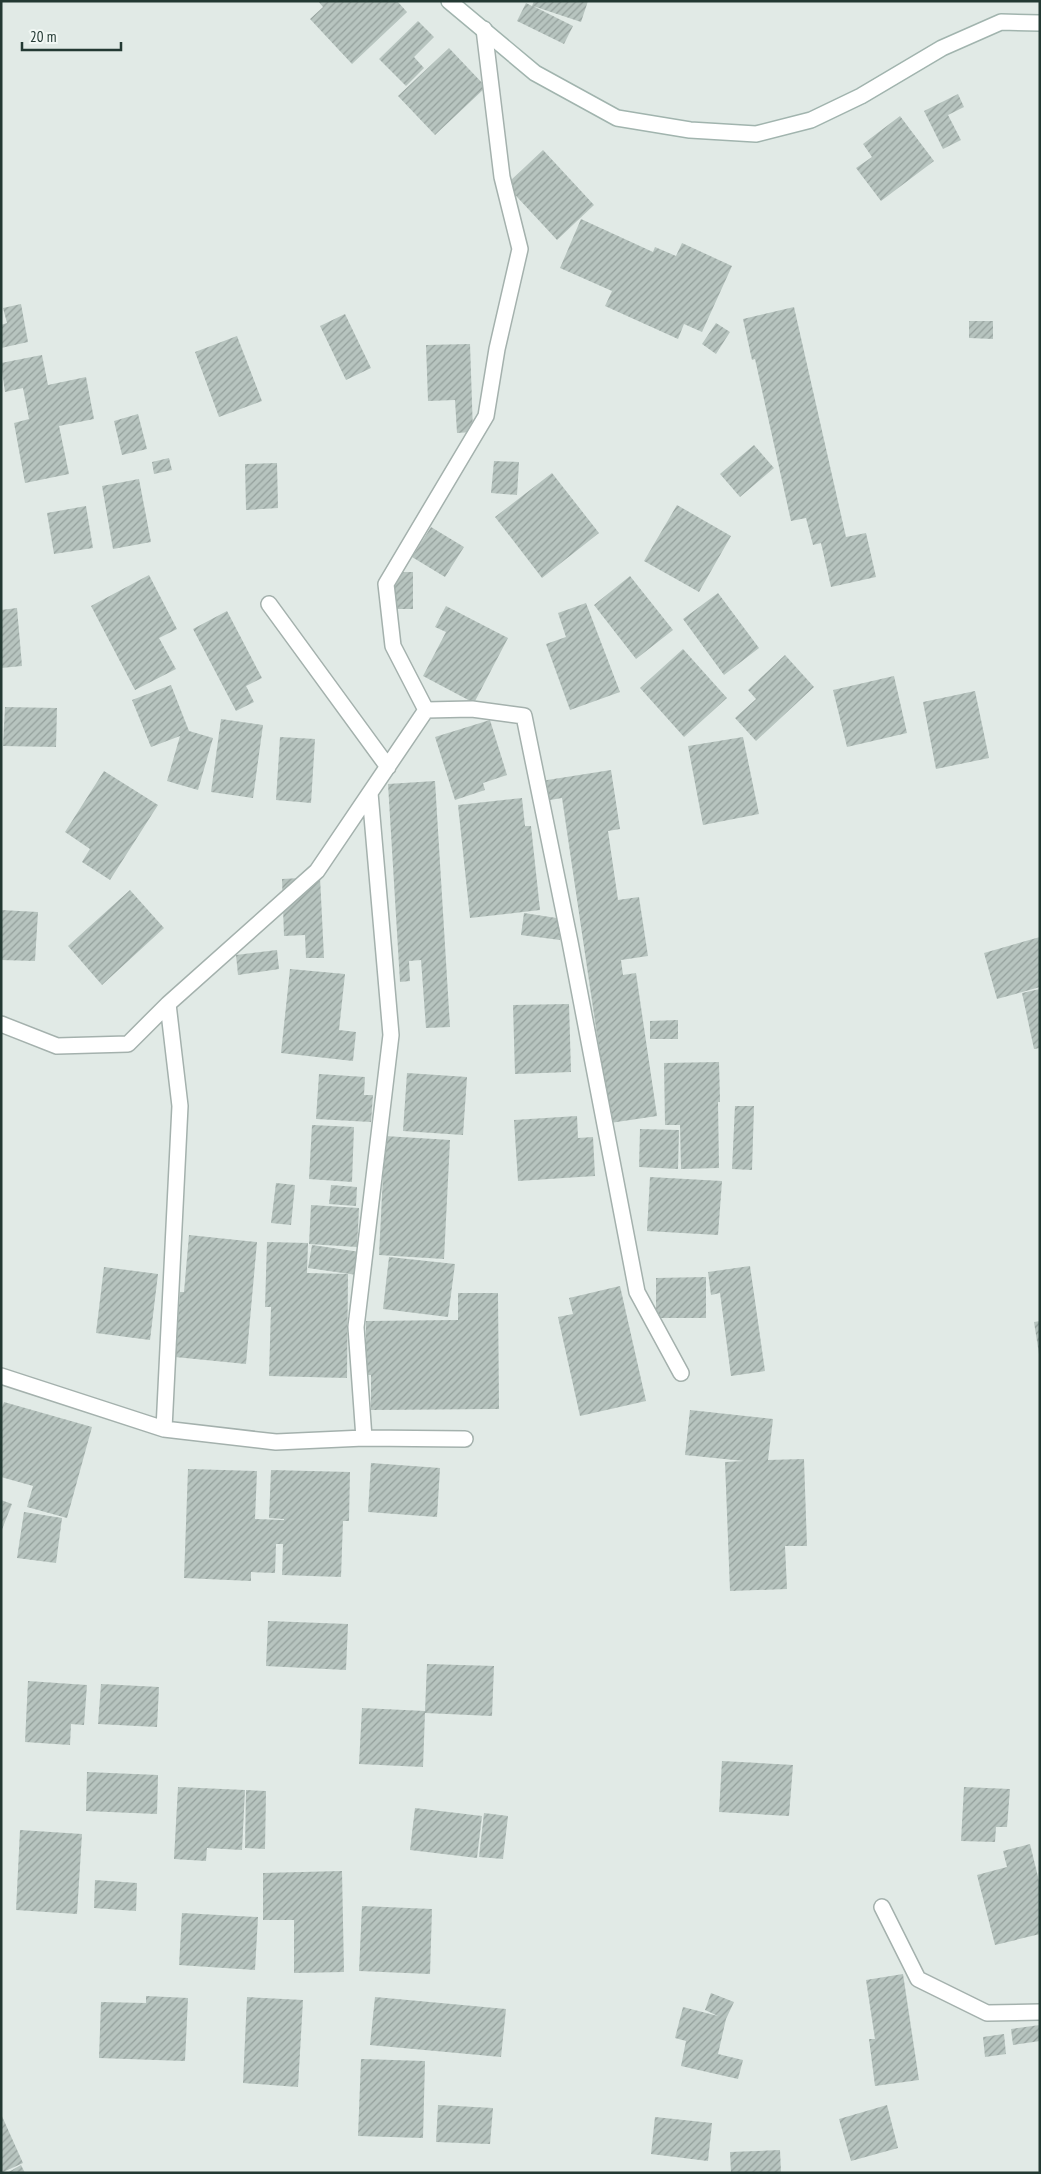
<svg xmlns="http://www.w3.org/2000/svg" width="1041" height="2174" font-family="'PT Sans Narrow',sans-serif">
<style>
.building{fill:url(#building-hatch)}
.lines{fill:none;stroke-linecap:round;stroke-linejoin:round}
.street-casing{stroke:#a4b1ad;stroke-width:18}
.secondary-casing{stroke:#a1b4ae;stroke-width:18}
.street{stroke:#fff;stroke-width:15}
.secondary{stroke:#fff;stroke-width:15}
</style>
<defs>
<pattern id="building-hatch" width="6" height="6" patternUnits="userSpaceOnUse" patternTransform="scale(1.25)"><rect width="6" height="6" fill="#b7c4bf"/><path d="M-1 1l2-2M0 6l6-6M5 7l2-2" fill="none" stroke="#94a09c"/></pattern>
</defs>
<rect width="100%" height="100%" fill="#e1eae6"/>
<!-- building -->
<path class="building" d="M318,1H397L407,12L352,64L310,19L323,7Z
M534,1H588L581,22L533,6L573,26L564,44L517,21L526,3L532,6Z
M418,21L434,37L414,57L424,68L406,86L379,59Z
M449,48L486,87L435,135L398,96Z
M958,94L964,107L948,115L961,140L943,149L924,111Z
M900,116L934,161L881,201L856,168L872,157L863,144Z
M543,150L594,205L557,240L506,185Z
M581,219L653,252L655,247L676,256L682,243L732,266L702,332L684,324L678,339L605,306L612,291L560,268Z
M21,304L28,342L1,348V325L7,323L3,308Z
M794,307L846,537L866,533L876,577L831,587L821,543L813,545L806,518L791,521L755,359L752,360L743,319Z
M345,314L371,368L346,380L320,326Z
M969,321H993V339L969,338Z
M716,323L730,332L716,354L702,344Z
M237,336L262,401L219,417L195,352Z
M470,344L473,432L457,433L455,400L428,401L426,345Z
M42,355L48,385L86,377L94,419L59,426L69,474L25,483L14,423L29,419L23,388L5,392L1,363Z
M138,414L147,449L122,455L114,421Z
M754,445L774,468L740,497L720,474Z
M169,458L172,470L154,474L152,462Z
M494,461L519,462L517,495L491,493Z
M277,463L278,508L246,510L245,464Z
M552,473L599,533L542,578L495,517Z
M139,479L151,542L113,549L102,486Z
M677,505L731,536L699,592L644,561Z
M86,506L93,548L54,554L47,513Z
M431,527L464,547L445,577L412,557Z
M394,572H413V609H395Z
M149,575L177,629L159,638L176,669L135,690L91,606Z
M630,576L673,630L636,659L594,605Z
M718,593L759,648L724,675L683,619Z
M586,603L620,692L570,710L546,644L566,637L558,613Z
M446,606L508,638L474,703L423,676L446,632L435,627Z
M17,608L22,666L1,668V610Z
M227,611L262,678L246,686L254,702L236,711L193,629Z
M683,649L727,698L684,737L640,688Z
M785,655L814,687L756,741L735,718L756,699L748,690Z
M894,676L907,733L847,747L833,690Z
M171,685L189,731L213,738L198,790L167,781L180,736L151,747L132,700Z
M975,691L989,758L936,769L923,702Z
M5,707L57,708L56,747L3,746Z
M221,719L263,725L253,798L211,792Z
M490,720L507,775L483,783L485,790L455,800L435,737Z
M280,737L315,739L311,803L276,800Z
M743,737L759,814L703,825L688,746Z
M611,770L620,829L608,831L618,900L639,897L648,956L621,960L623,975L636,973L657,1116L610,1123L562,798L544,801L541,781Z
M104,771L158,805L110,880L82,862L90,849L65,832Z
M435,781L450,1027L426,1028L421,960L409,961L410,981L400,982L388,784Z
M522,798L525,826H531L540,910L470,918L458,805Z
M320,877L324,958H306L305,935L284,936L282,879Z
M130,890L164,928L102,985L68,946Z
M1,910L38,912L35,961L1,960Z
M524,913L563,919L560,940L521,935Z
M1040,937V987L997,999L984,953Z
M277,950L279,969L238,975L236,955Z
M290,969L345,974L339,1030L356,1032L353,1061L281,1053Z
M1040,989V1048L1034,1049L1022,993Z
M569,1004L571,1072L515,1074L513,1005Z
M678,1020V1039H650V1021Z
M719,1062L720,1102H718L719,1168L681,1169L680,1125H665L664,1063Z
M407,1073L467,1077L463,1135L403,1131Z
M319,1074L365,1077L364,1095H373L371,1122L316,1119Z
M735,1106H754L752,1170L732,1169Z
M577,1116L578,1138L593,1137L595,1176L518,1181L514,1120Z
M312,1125L354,1127L352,1182L309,1179Z
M640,1129L679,1130L678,1169L639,1167Z
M385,1136L450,1140L444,1259L379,1255Z
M650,1177L722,1181L718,1235L647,1231Z
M276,1183L295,1185L291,1225L271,1223Z
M331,1185L357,1187L356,1206L329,1204Z
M311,1205L359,1208L357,1247L309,1244Z
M189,1235L257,1242L246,1364L175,1357L180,1292H184Z
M267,1242L308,1243L307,1273L348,1274L347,1378L269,1376L271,1307H265Z
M312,1245L360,1252L357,1275L308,1268Z
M389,1257L455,1264L448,1317L383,1309Z
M750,1266L765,1371L731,1376L720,1293L711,1295L708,1272Z
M104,1267L158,1274L150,1340L96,1333Z
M706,1277V1318H656V1278Z
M620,1286L646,1401L580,1416L558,1317L573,1314L569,1298Z
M458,1293H498L499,1409L371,1410V1375H366V1321L458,1320Z
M1040,1321V1354H1039L1034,1322Z
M4,1402L92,1427L67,1518L27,1507L33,1486L1,1477V1410Z
M690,1410L773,1419L768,1460L804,1459L807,1546H785L787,1589L730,1591L725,1462L744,1461L685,1455Z
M371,1463L440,1468L437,1517L368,1512Z
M188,1469L257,1471L255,1519L284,1520V1519L269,1518L271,1470L350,1472L349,1521H343L341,1577L282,1575L283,1544H276L275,1573L251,1572V1581L184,1578Z
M1,1500L12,1504L1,1532Z
M24,1512L62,1518L56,1563L17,1558Z
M268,1621L348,1624L346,1670L266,1666Z
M427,1664L494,1666L492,1716L425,1713L423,1767L359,1764L362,1708L425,1711Z
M28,1681L87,1685L84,1725L71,1724L70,1745L25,1742Z
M101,1684L159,1687L157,1727L98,1724Z
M722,1761L793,1765L789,1816L719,1812Z
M87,1772L158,1775L157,1814L86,1811Z
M178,1787L245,1790L242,1850L207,1848L206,1861L174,1859Z
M964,1787L1010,1789L1007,1827H996L995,1842L961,1841Z
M246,1790L266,1791L265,1849L245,1848Z
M415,1808L482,1816L477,1858L410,1850Z
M484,1813L508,1816L503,1859L479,1857Z
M20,1830L82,1834L77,1914L16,1910Z
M1030,1844L1040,1885V1934L995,1945L977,1875L1007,1867L1003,1851Z
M342,1871L344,1972L294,1973V1920H263V1873Z
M95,1880L137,1883L136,1911L94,1908Z
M362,1906L432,1909L430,1974L359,1971Z
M182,1913L258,1917L255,1970L179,1965Z
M903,1974L919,2080L875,2086L869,2039H875L866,1980Z
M711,1993L734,2002L726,2019L718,2054L743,2060L738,2079L681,2066L686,2041L675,2038L683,2007L718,2016L705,2010Z
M146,1996L188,1998L185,2061L99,2058L101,2002L146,2003Z
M247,1997L303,2000L298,2087L243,2083Z
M375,1997L506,2009L501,2057L370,2045Z
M1040,2025V2041L1013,2045L1011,2029Z
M1004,2034L1006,2054L985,2057L983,2037Z
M361,2059L425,2061L423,2138L358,2136Z
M438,2105L493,2108L490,2144L436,2142Z
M887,2105L898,2148L851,2161L839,2119Z
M1,2114L23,2163L1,2173Z
M655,2117L712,2123L708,2161L651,2154Z
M780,2150L781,2173H731L730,2152Z
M21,2165L25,2173H7Z"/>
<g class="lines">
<defs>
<path id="street" d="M269,604L388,767
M426,710L393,646L386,584L486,416L497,349L520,249L502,177L484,29
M1,1024L57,1046L128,1044L168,1004L317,871L426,710L472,709L524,716L570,942L637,1292L681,1373
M1,1376L164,1429L276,1442L364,1438L465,1439
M164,1429L180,1106L168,1004
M364,1438L356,1327L391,1035L370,793
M882,1907L918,1979L987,2013L1040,2012"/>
<path id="secondary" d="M449,1L535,73L617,118L690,130L756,134L811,120L861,96L942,48L1001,22L1040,23"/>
</defs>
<!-- street casing -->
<use href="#street" class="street-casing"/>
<!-- secondary casing -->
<use href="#secondary" class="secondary-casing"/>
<!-- street -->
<use href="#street" class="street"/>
<!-- secondary -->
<use href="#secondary" class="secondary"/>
</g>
<!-- border -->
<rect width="1041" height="2174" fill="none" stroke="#233933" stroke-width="5"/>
<!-- scale -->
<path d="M22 42v8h99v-8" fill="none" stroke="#233933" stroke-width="2.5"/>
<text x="30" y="42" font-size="15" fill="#233933" stroke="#f1f7f4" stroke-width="4" paint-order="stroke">20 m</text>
</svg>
